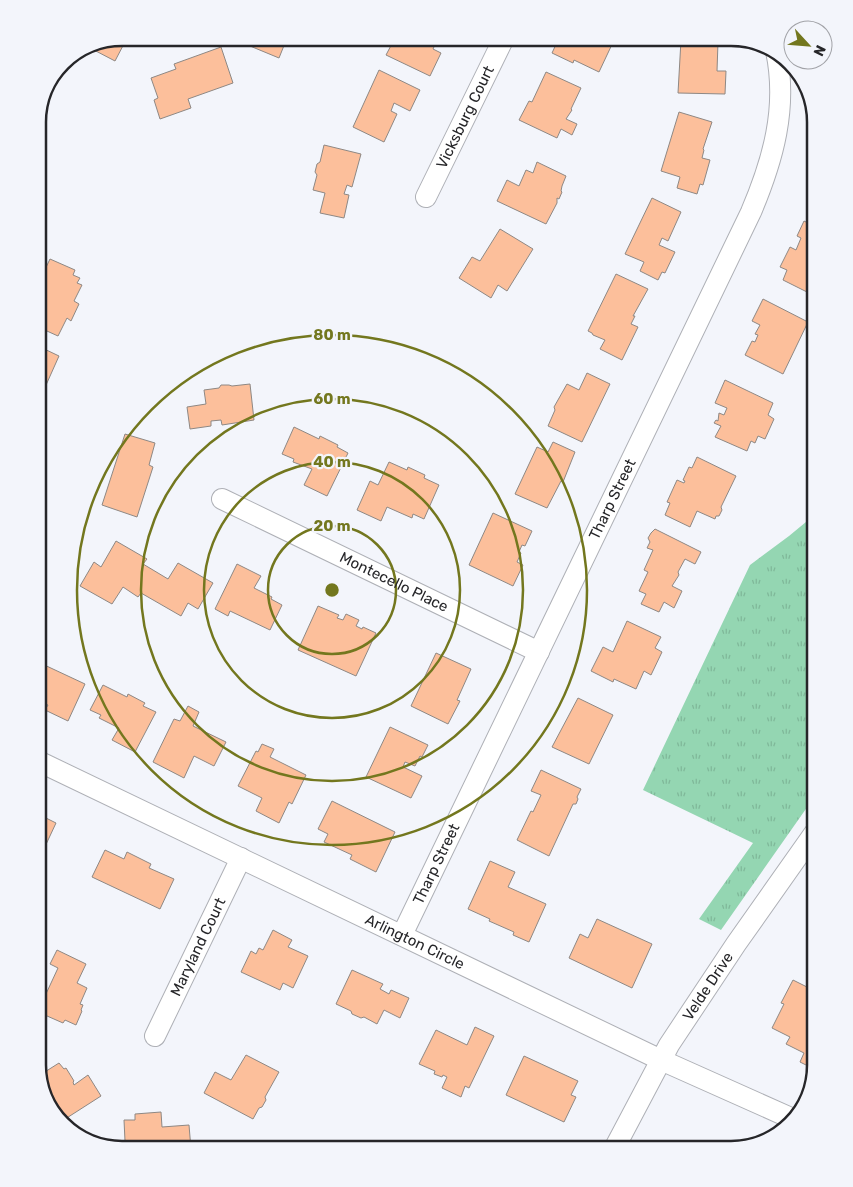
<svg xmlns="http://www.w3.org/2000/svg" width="853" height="1187" font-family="Rubik,sans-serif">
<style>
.grass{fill:url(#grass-tufts)}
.building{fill:#fcbf9b;stroke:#8e8884}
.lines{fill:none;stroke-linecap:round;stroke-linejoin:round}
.street-casing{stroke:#aeb0b6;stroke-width:22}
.street{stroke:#fff;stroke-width:20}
.ring{fill:none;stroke:#73771e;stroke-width:2.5}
.labels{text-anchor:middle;stroke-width:4.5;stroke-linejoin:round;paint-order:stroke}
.street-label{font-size:15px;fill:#262629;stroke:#f3f5fb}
.rim{fill:none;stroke:#262629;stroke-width:2.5}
.centre{fill:#73771e;stroke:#f3f5fb;stroke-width:2.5}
.ring-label{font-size:15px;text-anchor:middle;font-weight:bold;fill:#73771e;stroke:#f3f5fb;stroke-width:4.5;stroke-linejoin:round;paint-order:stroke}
</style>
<defs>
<pattern id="grass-tufts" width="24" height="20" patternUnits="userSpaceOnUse" patternTransform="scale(1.25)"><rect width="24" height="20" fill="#94d6b2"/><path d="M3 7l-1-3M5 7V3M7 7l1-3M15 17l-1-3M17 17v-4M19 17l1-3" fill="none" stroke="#7fb899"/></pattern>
</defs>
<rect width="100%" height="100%" fill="#f3f5fb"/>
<!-- grass -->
<path class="grass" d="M815,510V796L721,930L699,919L753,843L643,790L750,565L789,536L812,517Z"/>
<!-- building -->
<path class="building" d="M122,38H127L115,61L92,49Z
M254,38H287L279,58L250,46Z
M395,38H438L433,49L441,53L430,76L386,55Z
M559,38H615L599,72L574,60L573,63L552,53Z
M681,40L718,42L717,71H726L725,94L678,93Z
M221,47L233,83L188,99L191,108L160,119L154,100L158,98L151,78L176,69L174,64Z
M379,70L420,90L410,111L394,103L391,111L397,114L384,142L353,127Z
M546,72L581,88L571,109L572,110L566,119L577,124L572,135L561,129L557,138L519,120L529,101L532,102Z
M679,112L712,122L703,149L704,150L702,158L710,160L703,185L700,184L697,194L677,188L680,177L661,171Z
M324,145L361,154L352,187L347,185L344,194L349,195L344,218L320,213L325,193L313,190L317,175L315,172L317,164L320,162Z
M537,162L566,176L562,186L561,191L562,192L559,199L557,198V203L546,224L497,201L507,180L519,186L526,170L533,173Z
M652,198L681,212L668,241L662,238L659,245L675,252L665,273L662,272L658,280L640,271L644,262L625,254Z
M804,221L808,223L809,221L815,225V296L783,280L787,270L780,267L790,247L796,250L801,238L797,236Z
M500,229L533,249L507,291L498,285L491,298L459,278L472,257L480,261Z
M50,259L75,270L73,275L80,278L77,283L82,285L74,301L79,304L71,321L67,318L58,336L38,327V304L46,288L38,284Z
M616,274L648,289L633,316H635L631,324L638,327L622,360L600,349L605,340L593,335L592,333L588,331Z
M763,299L808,322L783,374L745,355L752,341L755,342L758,335L755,334L760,325L752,321Z
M38,346L59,356L38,403Z
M587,373L610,384L582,442L548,426L555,410L554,407L567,384L579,390Z
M725,380L773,403L768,415L774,419L765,439L758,436L755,443L751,441L747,451L715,437L721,426L714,423L716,420L718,421L719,413L724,415L727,408L715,403Z
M250,384L254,420L222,425L221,420L211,421V426L190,429L187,407L206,404L204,390L219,388L221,385H229L232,386Z
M294,427L319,439L320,436L338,445L337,447L348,453L327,496L304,485L312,469L293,462L294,459L282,454Z
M125,434L155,443L149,465L153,467L137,517L102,505Z
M553,442L575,452L563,482L561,481L547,508L515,494L537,447L548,452Z
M697,457L736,476L721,507L722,510L719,516H716L715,519L697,511L690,527L665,515L670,503L667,502L677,480L684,483L685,481L683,480L689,467L692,468Z
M389,462L407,470L408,467L425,475L424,478L439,485L424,519L413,514L412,518L387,507L381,521L357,510L370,481L378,485Z
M493,513L532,531L525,546L522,545L519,552L521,553L517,562L523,565L513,586L469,565Z
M655,529L701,552L695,564L685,559L678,572L679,575L672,586L682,591L674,608L664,602L659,612L641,604L646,594L639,591L648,572L644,570L653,550L647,548L650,542L648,538L651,533Z
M116,541L147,559L143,564L168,579L178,563L213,583L198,609L188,603L181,616L141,593L138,597L123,587L112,604L80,586L94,562L101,567Z
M237,564L261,576L254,588L272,597L271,599L282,605L270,630L230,611L228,616L215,609Z
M318,606L339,615L337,618L343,620L346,614L359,620L356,626L362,629L363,627L376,633L356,676L298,650Z
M627,621L661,637L655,648L662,652L651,675L644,671L636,689L614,679L613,682L591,671L603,647L613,652Z
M436,653L471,669L457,700L460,701L448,724L411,706Z
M38,662L85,684L68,721L45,710L48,705L43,703L42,705L38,703Z
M103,685L127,697L128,694L145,703L143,706L156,712L135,752L112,740L119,728L99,718L101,715L90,710Z
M578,698L613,715L589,764L552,747Z
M188,706L199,712L193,726L226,742L214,766L194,756L184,778L153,762L174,719L180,721Z
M390,727L428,745L422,757L420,756L415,766L405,762L403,767L422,776L411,798L366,777Z
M262,744L274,749L270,757L306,775L292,804L289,802L279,823L256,811L262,798L238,786L256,751L258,752Z
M541,770L581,789L577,797L578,799L576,804H573L549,856L517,840L531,811L533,812L541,795L531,791Z
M332,801L395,832L376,872L350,859L352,855L324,842L328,834L318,829Z
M38,814L56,823L42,853L38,851Z
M105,850L124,859L127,852L151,864L149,868L174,879L160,909L92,877Z
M490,861L515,872L508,887L546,904L529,942L513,935L514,932L489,921L490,919L468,909Z
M597,919L652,944L632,988L569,958L580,934L588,938Z
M273,930L292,940L288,947L308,956L293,988L283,983L280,990L241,972L251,951L256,954L259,948L263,950Z
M57,950L86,964L77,983L87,988L80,1004L83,1005L81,1010L82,1011L76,1025L65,1020L63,1023L38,1012V992L45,996L58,968L50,964Z
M352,970L383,984L380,989L389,994L391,990L409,998L400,1018L384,1010L377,1024L364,1017L361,1018L352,1014L351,1011L336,1004Z
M793,980L815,991V1065L813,1076L811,1075L814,1069L800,1062L804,1053L786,1044L790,1037L772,1028L784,1004L781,1003Z
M475,1027L494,1036L469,1088L465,1086L461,1097L442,1088L447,1077L443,1075L442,1077L434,1074L435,1071L419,1064L436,1030L467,1045Z
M246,1055L279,1072L265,1097L266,1100L262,1107L259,1108L253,1119L204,1093L215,1072L231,1080Z
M524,1056L578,1081L571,1095L576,1097L564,1122L506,1095Z
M59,1063L64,1069L66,1068L74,1081L73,1082L74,1085L88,1075L101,1096L62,1121L49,1107L40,1075Z
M161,1112L162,1127L189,1125L191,1149H132V1141H125L124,1120H135V1114Z"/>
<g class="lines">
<defs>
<g id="street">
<path id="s1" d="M426,197L504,38"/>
<path id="s2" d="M222,499L539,652"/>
<path id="s3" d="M38,761L661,1060L793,1119"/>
<path id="s4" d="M402,935L751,212C773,160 788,108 776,51"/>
<path id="s5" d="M155,1036L241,858"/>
<path id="s6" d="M614,1149L669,1045L736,944L815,832"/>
</g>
</defs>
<!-- street casing -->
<use href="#street" class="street-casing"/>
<!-- street -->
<use href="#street" class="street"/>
</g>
<!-- distance rings -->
<g class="ring">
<circle cx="332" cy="590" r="64"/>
<circle cx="332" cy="590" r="128"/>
<circle cx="332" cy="590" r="191"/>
<circle cx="332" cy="590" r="255"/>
</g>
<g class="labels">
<!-- street labels -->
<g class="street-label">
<text dy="5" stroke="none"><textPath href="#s1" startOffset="89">Vicksburg Court</textPath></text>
<text dy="5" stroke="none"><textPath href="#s4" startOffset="484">Tharp Street</textPath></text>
<text dy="5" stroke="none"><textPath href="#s2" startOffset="191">Montecello Place</textPath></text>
<text dy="5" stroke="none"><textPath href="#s4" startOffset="79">Tharp Street</textPath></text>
<text dy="5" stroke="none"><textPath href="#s3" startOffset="418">Arlington Circle</textPath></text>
<text dy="5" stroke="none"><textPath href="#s5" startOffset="99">Maryland Court</textPath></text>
<text dy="5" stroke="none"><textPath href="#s6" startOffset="188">Velde Drive</textPath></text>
</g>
</g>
<!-- crop -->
<path d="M0 0H853V1187H0ZM122 46H731A76 76 0 0 1 807 122V1065A76 76 0 0 1 731 1141H122A76 76 0 0 1 46 1065V122A76 76 0 0 1 122 46Z" fill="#f3f5fb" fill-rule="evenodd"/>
<path class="rim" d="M122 46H731A76 76 0 0 1 807 122V1065A76 76 0 0 1 731 1141H122A76 76 0 0 1 46 1065V122A76 76 0 0 1 122 46Z"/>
<circle cx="332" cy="590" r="8" class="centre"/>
<g class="ring-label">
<text x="332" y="340">80 m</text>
<text x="332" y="404">60 m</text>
<text x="332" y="467">40 m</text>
<text x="332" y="531">20 m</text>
</g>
<!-- north arrow -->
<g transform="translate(808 45) rotate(116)"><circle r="24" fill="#f3f5fb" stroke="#a1a2a7"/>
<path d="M0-4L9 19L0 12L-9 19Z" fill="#73771e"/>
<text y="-8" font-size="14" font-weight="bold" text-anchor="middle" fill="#262629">N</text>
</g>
</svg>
